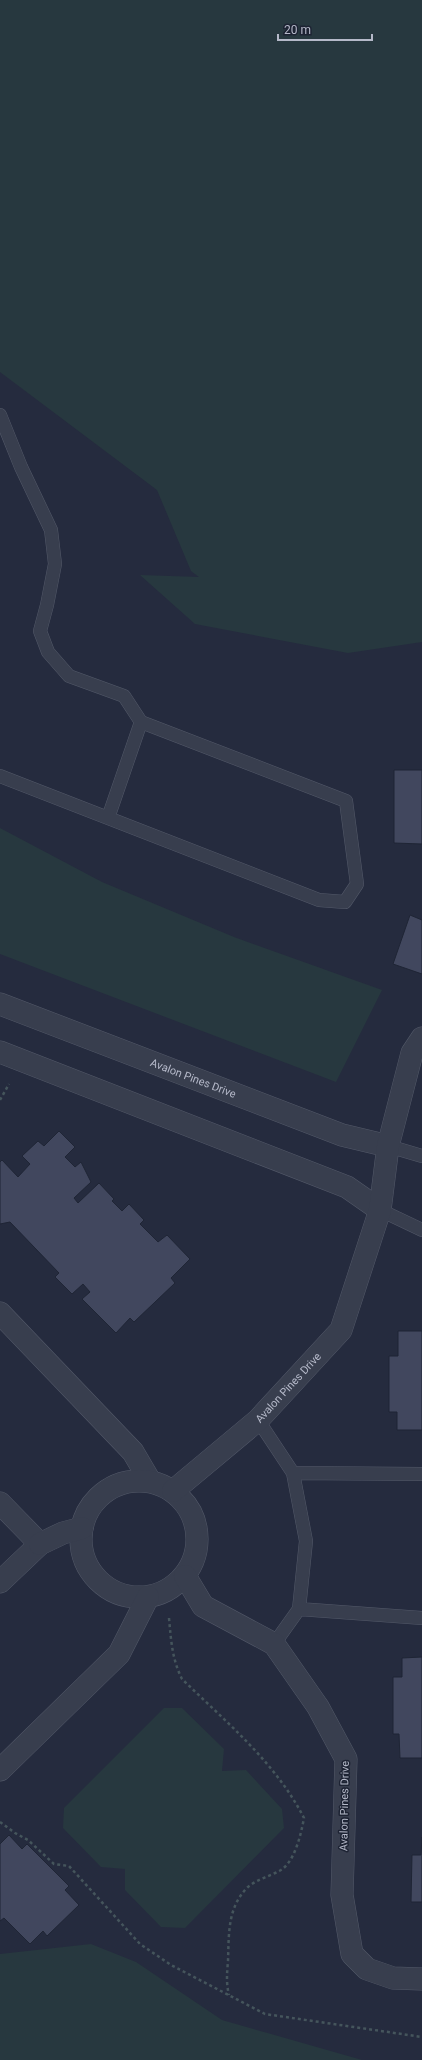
<svg xmlns="http://www.w3.org/2000/svg" width="422" height="2060" font-family="Roboto,sans-serif">
<style>
.green{fill:#27383f}
.building{fill:#41475e;stroke:#1f2535}
.lines{fill:none;stroke-linecap:round;stroke-linejoin:round}
.lane-casing{stroke:#535969;stroke-width:14}
.street-casing{stroke:#535969;stroke-width:23}
.path{stroke:#45555c;stroke-width:2.5;stroke-dasharray:3 3;stroke-linecap:butt}
.lane{stroke:#383e4e;stroke-width:13}
.street{stroke:#383e4e;stroke-width:22}
.labels{text-anchor:middle;stroke-width:3;stroke-linejoin:round;paint-order:stroke}
.street-label{font-size:11px;fill:#b5b9c9;stroke:#1d2333}
</style>
<rect width="100%" height="100%" fill="#252b3e"/>
<!-- green -->
<path class="green" d="M0,0H422V642L348,653L195,624L140,575L199,577L191,571L157,490L0,372Z
M0,828L102,882L234,937L382,990L336,1082L0,954Z
M164,1708H182L224,1749L222,1771L246,1770L282,1809L284,1828L185,1928L161,1927L125,1890V1869L101,1867L63,1828L64,1808Z
M91,1944L136,1962L222,2020L362,2060H0V1954Z"/>
<!-- building -->
<path class="building" d="M394,770H422V844L394,843Z
M410,915L422,920V974L393,964Z
M59,1131L75,1147L65,1157L75,1167L81,1162L91,1182L74,1198L78,1203L99,1183L114,1199L112,1201L122,1211L129,1204L144,1220L140,1224L158,1242L167,1235L190,1259L171,1278L175,1283L134,1322L130,1318L116,1333L82,1299L90,1292L83,1284L72,1294L55,1277L59,1273L10,1222L0,1224V1162L2,1160L18,1177L30,1164L22,1156L38,1141L44,1146Z
M398,1331H422V1430H397V1412H389V1356H398Z
M422,1657V1758H400L399,1734H393V1677H402V1658Z
M9,1835L22,1849L27,1844L69,1886L65,1890L79,1905L47,1936L43,1931L30,1944L4,1918L0,1921V1844Z
M422,1837V1902H411L412,1855H421Z"/>
<g class="lines">
<defs>
<path id="lane" d="M0,415L21,467L51,530L55,564L47,605L40,631L48,652L69,676L124,696L141,722
M0,776L319,900L345,902L357,884L346,801L141,722L108,818
M388,1146L422,1156
M380,1210L422,1230
M258,1420L293,1473L306,1541L299,1609L274,1644
M293,1473L422,1474
M299,1609L422,1618"/>
<g id="street">
<path id="s1" d="M0,1004L342,1135L388,1146"/>
<path d="M0,1052L347,1187L380,1210"/>
<path d="M0,1313L133,1452L150,1481"/>
<circle cx="139" cy="1539" r="58"/>
<path id="s2" d="M173,1491L258,1420L341,1330L380,1210L388,1146L412,1053L422,1038"/>
<path d="M0,1503L40,1544L0,1582"/>
<path d="M40,1544L63,1533L82,1528"/>
<path d="M185,1576L203,1606L274,1644L318,1707L346,1759L342,1895L352,1954L367,1969L393,1978L422,1979"/>
<path d="M0,1770L119,1654L148,1597"/>
</g>
</defs>
<!-- lane casing -->
<use href="#lane" class="lane-casing"/>
<!-- street casing -->
<use href="#street" class="street-casing"/>
<!-- path -->
<path class="path" d="M0,1100L9,1084
M169,1618C171,1640 172,1659 182,1679C226,1722 276,1763 304,1818C301,1834 295,1861 281,1870C271,1876 257,1879 248,1887C227,1907 229,1935 228,1961C227,1973 226,1983 229,1995
M0,1822L15,1833L28,1840L54,1864L69,1866L140,1944L171,1965L265,2014L422,2037"/>
<!-- lane -->
<use href="#lane" class="lane"/>
<!-- street -->
<use href="#street" class="street"/>
</g>
<g class="labels">
<!-- street labels -->
<g class="street-label">
<text dy="4" stroke="none"><textPath href="#s1" startOffset="207">Avalon Pines Drive</textPath></text>
<text dy="4" stroke="none"><textPath href="#s2" startOffset="155">Avalon Pines Drive</textPath></text>
<text transform="translate(344 1806) rotate(-89)" y="4">Avalon Pines Drive</text>
</g>
</g>
<!-- scale -->
<path d="M278 34v6h94v-6" fill="none" stroke="#b5b9c9" stroke-width="2"/>
<text x="284" y="34" font-size="12" fill="#b5b9c9" stroke="#1d2333" stroke-width="3" paint-order="stroke">20 m</text>
</svg>
